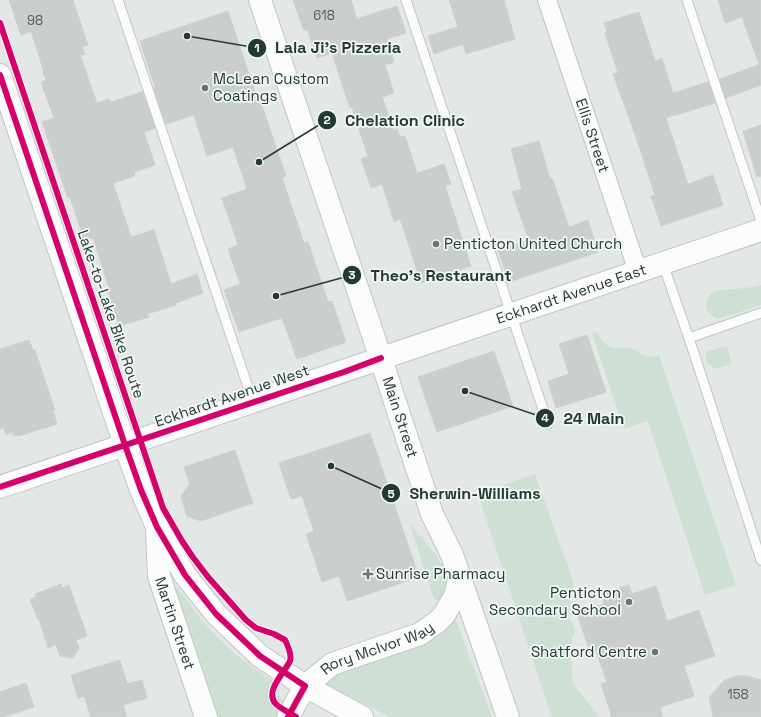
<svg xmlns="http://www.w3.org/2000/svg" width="761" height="717" font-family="'Space Grotesk',sans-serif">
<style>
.green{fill:#cedfd4}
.building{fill:#cacfcd;stroke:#ccd0cf}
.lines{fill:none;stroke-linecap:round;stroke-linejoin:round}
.lane-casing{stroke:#c0c5c3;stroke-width:11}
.street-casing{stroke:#c0c5c3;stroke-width:20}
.secondary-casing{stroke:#c0c5c3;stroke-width:24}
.lane{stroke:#fbfcfb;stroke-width:9}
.street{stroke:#fbfcfb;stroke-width:18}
.secondary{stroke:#fbfcfb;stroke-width:22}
.cycleway-casing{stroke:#f1f7f4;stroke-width:8}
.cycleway{stroke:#d6006c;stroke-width:6}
.poi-dot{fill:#677672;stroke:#f1f7f4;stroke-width:1.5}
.labels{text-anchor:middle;stroke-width:3.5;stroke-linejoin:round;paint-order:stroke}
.number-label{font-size:13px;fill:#4e5e5b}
.poi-label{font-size:15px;fill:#243834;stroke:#f1f7f4;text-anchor:start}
.street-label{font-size:15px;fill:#243834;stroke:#f1f7f4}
.leader{fill:none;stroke:#243834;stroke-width:1.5}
.callout-dot{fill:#243834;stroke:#f1f7f4;stroke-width:1.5}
.mark-label{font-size:12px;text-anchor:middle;font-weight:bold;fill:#fff}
.callout-label{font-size:16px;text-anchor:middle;font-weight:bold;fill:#243834;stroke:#f1f7f4;stroke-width:3.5;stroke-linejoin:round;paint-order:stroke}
</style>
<rect width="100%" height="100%" fill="#e3e8e6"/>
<!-- green -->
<path class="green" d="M761,285V305L731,315L716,319V318C712,316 709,314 707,310C706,307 706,304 707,301C710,287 725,290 736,289C744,288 753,287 761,285Z
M597,332C601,340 607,349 618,348C622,348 626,347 630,348C642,352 645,361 659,355L736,585L705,595L648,421L624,429L592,333Z
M727,346L732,364C728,365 723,367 719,368C710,369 704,360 706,352Z
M535,474L573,581L569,617L575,629L574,636L572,638L571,658L572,670V677L574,684L578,691L584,698L600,717H552L478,494Z
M409,522C428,550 457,563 441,602L434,599Z
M176,588H178C197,616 218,641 244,661C256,670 268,678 280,686L278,689C279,695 280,698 284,703L277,717H216L174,589Z
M452,618L456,621L492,717H390L323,683L338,670Z"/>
<!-- building -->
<path class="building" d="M9,0H73L88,45L82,47L85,54L80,55L97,103L109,99L111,102L142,92L155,128L144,132L155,165L134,172L135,176L113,183L131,237L154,230L171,284L197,274L203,293L176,303V305L147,314L149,317L119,326L108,291H110L93,238L84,240L70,197L68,198L42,122L54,118L41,82L46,80L43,72H44L31,31L21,35Z
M293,0H351L357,19L397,6L406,33L387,39L394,62L385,65L394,93L382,97L394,131L397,129L400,137L405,136L417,173L444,164L451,184L445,186L471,266L421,283L400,219L394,222L382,184L371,188L361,159L368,157L352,107L350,108L332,53L317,58L307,29L304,31Z
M449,0H504L515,39L466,54L463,44L434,54L428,36L458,27Z
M718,0H761V64H759L742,17L725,23Z
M228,11L256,95L258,94L286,176L282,178L304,243L308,242L328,302L332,301L346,342L297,359L282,318L239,332L224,290L240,284L228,249L238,245L222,198L247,189L233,147L207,156L194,115L166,124L154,88L155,87L140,41Z
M639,12L655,61L662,58L673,93L708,82L715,103L666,118L688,184L713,175L723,205L661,226L651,196L655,195L636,137L613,74L618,73L605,33L607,32L604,23Z
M761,64V85L726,98L720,79Z
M761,125V176L757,177L743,131Z
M539,141L550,179L552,178L569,227L588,220L598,252L509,282L498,250L529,240L512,192L522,189L511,149Z
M587,335L606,392L556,408L548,381L569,374L559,344Z
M29,340L33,350H35L55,410L53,411L57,424L19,436V435L14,436L12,432L6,434L4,428L0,429V349Z
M494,351L513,406L437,432L418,377Z
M370,433L419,577L347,601L339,576L322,582L306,534L314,531L302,496L291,499L279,463Z
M235,450L253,503L201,521L187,516L181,496L190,484L184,467Z
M61,584L62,588L69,585L87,636L76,640L79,648L73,658L60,656L56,645L48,648L39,619L38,620L30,599L36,597L35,594Z
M629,585L632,594L656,586L667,621L699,610L715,656L684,666L694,696L660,707L663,717H612L601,684L607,682L595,648L589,649L577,613L604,604L601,594Z
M120,660L127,684L142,680L147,698L123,705L127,717H91L84,696L78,698L71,675Z
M736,676H747L761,680V717H713L709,697L725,680Z
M26,683L34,707L3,717H0V692Z"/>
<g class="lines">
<defs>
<path id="lane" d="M118,0L253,402
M406,0L548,424
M687,0L761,221
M663,264L694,353L761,560
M689,338L761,313"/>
<g id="street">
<path id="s1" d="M547,0L638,272"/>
</g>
<g id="secondary">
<path id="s2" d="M260,0L373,335L432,514L452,555L508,717"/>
<path d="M0,75L125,445L141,490L157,527L185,575L216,614L260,656L305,686L362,717"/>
<path id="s3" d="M0,487L761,230"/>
<path id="s4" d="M157,531L159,576L206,717"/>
<path id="s5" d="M288,717L305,686L332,664L420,634L437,622L444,615L455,596L460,576"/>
</g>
</defs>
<!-- lane casing -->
<use href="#lane" class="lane-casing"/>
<!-- street casing -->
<use href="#street" class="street-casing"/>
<!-- secondary casing -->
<use href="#secondary" class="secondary-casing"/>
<!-- lane -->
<use href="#lane" class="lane"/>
<!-- street -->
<use href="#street" class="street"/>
<!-- secondary -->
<use href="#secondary" class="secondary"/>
<defs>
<path id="cycleway" d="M0,23L163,508L182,541L192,556L208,577L246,620L256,628L274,634L285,640C288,646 292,655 290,661C285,672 265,690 275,703C279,708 290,713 296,717
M0,75L125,445L141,490L157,527L185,575L216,614L260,656L305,686L288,717
M0,487L344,372L381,358"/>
</defs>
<!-- cycleway casing -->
<use href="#cycleway" class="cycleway-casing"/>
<!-- cycleway -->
<use href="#cycleway" class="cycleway"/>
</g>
<!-- markers -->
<g class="poi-dot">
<circle cx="205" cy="88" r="4"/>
<circle cx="436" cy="244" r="4"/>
<path d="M366 568h4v4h4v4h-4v4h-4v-4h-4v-4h4z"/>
<circle cx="629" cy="602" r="4"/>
<circle cx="655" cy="652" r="4"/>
</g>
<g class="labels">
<!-- number labels -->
<g class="number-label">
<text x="324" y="20">618</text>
<text x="35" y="25">98</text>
<text x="738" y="699">158</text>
</g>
<!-- poi labels -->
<g class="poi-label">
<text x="213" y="84">McLean Custom<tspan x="213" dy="17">Coatings</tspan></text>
<text x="444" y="249">Penticton United Church</text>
<text x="376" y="579">Sunrise Pharmacy</text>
<text x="621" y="598" text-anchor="end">Penticton<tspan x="621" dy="17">Secondary School</tspan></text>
<text x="647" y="657" text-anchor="end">Shatford Centre</text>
</g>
<!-- street labels -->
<g class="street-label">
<text dy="5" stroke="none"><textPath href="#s1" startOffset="143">Ellis Street</textPath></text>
<text dy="5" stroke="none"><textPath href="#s3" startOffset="603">Eckhardt Avenue East</textPath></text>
<text transform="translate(111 314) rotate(71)" y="5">Lake-to-Lake Bike Route</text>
<text transform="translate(232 396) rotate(-19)" y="5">Eckhardt Avenue West</text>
<text dy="5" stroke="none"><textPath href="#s2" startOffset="440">Main Street</textPath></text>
<text dy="5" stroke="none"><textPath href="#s4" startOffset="95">Martin Street</textPath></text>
<text dy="5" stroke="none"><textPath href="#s5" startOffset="118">Rory McIvor Way</textPath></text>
</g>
</g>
<!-- callouts -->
<path class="leader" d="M187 36L257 48M259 162L327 120M276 296L352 275M465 391L545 418M331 466L391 493"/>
<g class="callout-dot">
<circle cx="187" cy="36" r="4"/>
<circle cx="259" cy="162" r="4"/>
<circle cx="276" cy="296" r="4"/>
<circle cx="465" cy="391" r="4"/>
<circle cx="331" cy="466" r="4"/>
<circle cx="257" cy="48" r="10"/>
<circle cx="327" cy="120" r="10"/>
<circle cx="352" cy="275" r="10"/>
<circle cx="545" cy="418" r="10"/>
<circle cx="391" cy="493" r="10"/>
</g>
<g class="mark-label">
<text x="257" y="52">1</text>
<text x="327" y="124">2</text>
<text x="352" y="279">3</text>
<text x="545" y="422">4</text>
<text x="391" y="498">5</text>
</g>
<g class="callout-label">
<text x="338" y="53">Lala Ji's Pizzeria</text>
<text x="405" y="126">Chelation Clinic</text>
<text x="441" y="281">Theo's Restaurant</text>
<text x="594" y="424">24 Main</text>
<text x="475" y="499">Sherwin-Williams</text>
</g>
</svg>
